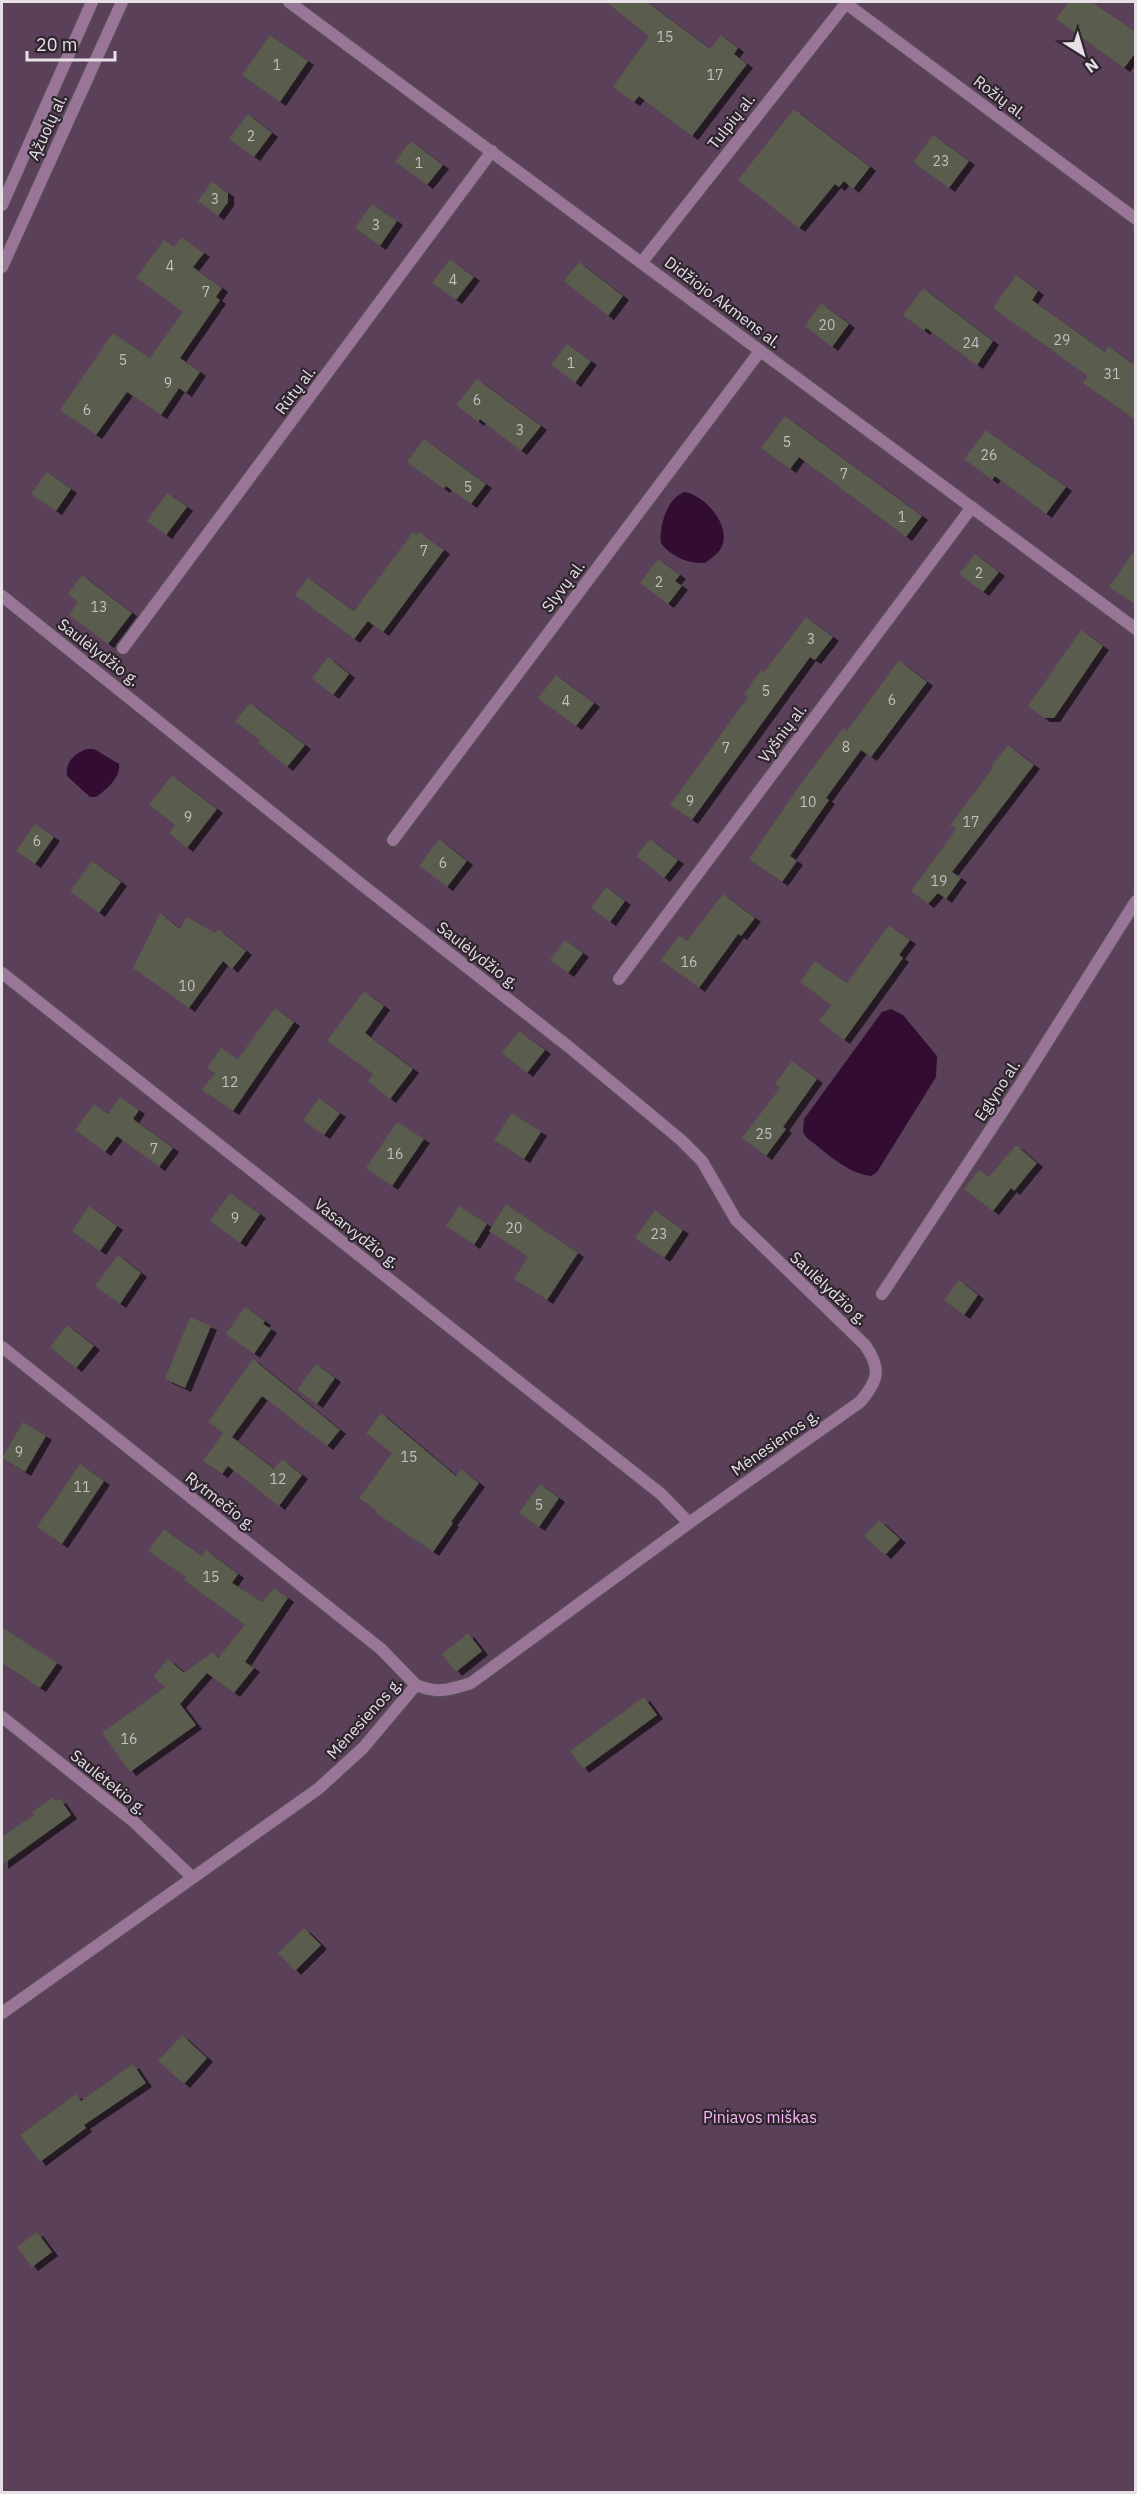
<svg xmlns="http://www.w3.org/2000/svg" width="1137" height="2494" font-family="'IBM Plex Sans',sans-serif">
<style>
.green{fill:#5a4058}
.water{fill:#320c31}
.building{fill:#5a5b4d;filter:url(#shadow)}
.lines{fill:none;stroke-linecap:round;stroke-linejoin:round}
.street-casing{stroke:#564b55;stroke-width:15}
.street{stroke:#997697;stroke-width:12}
.labels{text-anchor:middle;stroke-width:4.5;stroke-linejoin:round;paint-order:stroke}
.number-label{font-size:14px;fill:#c4bfc0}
.street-label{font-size:16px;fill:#e7e0e6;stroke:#2f252e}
.park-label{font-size:16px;fill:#fbb7f6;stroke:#2f252e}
</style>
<defs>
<filter id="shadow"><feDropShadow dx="6" dy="4" stdDeviation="0" flood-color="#0009"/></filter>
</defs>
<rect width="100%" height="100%" fill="#3a2f39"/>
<!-- green -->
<path class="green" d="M2,2H1135V2492H2Z"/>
<!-- water -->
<path class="water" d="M685,492C706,496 734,528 720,550C716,555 710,559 705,563C689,564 671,557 661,543C659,527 667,497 685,492Z
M87,749H94L119,764C121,777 106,790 96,797H90L67,776C65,762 75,753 87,749Z
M891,1009L903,1015L937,1056L936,1077L877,1172L871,1176C846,1173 826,1152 807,1138L803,1132L804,1119L882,1012Z"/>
<!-- building -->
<path class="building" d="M606,2H647L710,49L721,35L738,48L734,54L747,64L692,136L639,96L634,102L613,87L649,36Z
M1069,2H1092L1136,32V52L1124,68L1056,19Z
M270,35L308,61L280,102L242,75Z
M794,109L870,167L853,189L844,181L839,187L835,184L799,228L738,180Z
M248,114L272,133L254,157L229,139Z
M933,135L969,161L949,188L913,162Z
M411,141L443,165L427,185L395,161Z
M212,181L228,193V202L218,216L198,201Z
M372,204L397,221L380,246L355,228Z
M181,237L204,253L193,267L222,288L216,297L220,300L180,358L200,372L186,393L179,388L161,415L127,392L96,435L60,410L113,333L150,358L183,312L136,278L164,240L174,247Z
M450,259L474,277L456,300L432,283Z
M579,262L623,296L608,316L564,281Z
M1016,275L1038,291L1032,300L1105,352L1108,346L1136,366V420L1083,383L1088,376L993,308Z
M923,288L993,341L977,365L926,328L924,331L903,315Z
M821,303L849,324L832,347L805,326Z
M567,344L591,361L575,383L551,365Z
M477,379L541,426L521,451L480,419L478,422L456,405Z
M785,416L922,516L906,537L799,457L790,469L761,448Z
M986,430L1066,487L1046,514L995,476L992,480L964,459Z
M424,439L486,484L471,504L446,486L444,489L407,462Z
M47,472L71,489L56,511L31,494Z
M167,493L187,507L166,535L147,521Z
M413,532L417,535L419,532L444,550L383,632L354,611Z
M1136,548V605L1109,587Z
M975,554L999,572L983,592L959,574Z
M658,559L680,575L675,581L682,586L668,604L640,583Z
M82,575L132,613L108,644L69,615L78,602L68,594Z
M308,578L368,621L354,639L295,595Z
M806,617L833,637L815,660L810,657L692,820L670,805L748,697L744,694L761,670L764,672Z
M1081,630L1103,646L1054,718H1044L1028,706Z
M328,657L349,674L333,695L312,678Z
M899,660L927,682L871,757L861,750L826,798L829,800L790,856L797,861L782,882L749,859L805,778L843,728L847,731Z
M556,675L594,703L576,726L538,698Z
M250,703L305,745L287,767L258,743L260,740L235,721Z
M1008,745L1034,765L952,872L961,878L946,899L938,893L928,904L911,891L956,829L950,825L993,768L991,766Z
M172,775L217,809L187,848L169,833L175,825L149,805Z
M35,824L54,837L35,864L16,851Z
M439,839L467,861L447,887L419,866Z
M650,839L678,860L664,878L636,856Z
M92,861L121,882L99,913L70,891Z
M606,887L625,901L610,922L591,908Z
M723,894L755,918L741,936L738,934L699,988L661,960L679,935L687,941Z
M160,913L180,929L187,917L215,933L218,929L246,951L232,969L223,961L189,1008L133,968Z
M889,925L910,940L899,955L903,958L844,1040L819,1021L831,1005L800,982L815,961L847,983Z
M565,940L583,953L568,973L550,960Z
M364,991L384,1006L365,1033L413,1069L390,1099L368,1081L373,1074L327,1041Z
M275,1008L294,1022L233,1111L202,1090L215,1073L207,1068L221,1048L238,1059Z
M519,1031L545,1050L527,1073L502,1053Z
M792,1061L817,1079L783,1127L786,1129L766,1156L742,1138L780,1088L775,1084Z
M120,1097L139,1110L133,1119L173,1148L159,1167L117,1136L105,1152L75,1130L94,1104L108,1114Z
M319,1098L340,1113L324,1135L303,1120Z
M512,1113L541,1132L524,1159L494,1140Z
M397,1122L424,1139L392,1186L366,1168Z
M1016,1145L1037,1163L1014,1191L1011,1188L993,1211L964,1189L979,1170L989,1177Z
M230,1193L260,1214L240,1243L210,1221Z
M506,1204L578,1253L547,1300L514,1279L528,1257L489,1231Z
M89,1206L117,1226L100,1251L72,1231Z
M459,1206L487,1224L474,1245L446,1226Z
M655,1210L683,1230L664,1258L635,1238Z
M118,1255L141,1273L120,1304L95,1286Z
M959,1280L978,1295L964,1315L944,1300Z
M245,1307L265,1321L263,1324L271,1329L254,1354L226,1334Z
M190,1317L211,1326L185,1388L165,1379Z
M67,1325L94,1346L76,1368L50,1347Z
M253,1359L340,1430L327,1446L262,1396L232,1437L274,1469L282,1459L302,1475L279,1506L228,1466L222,1474L203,1461L223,1433L208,1422Z
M316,1364L335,1378L317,1404L297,1390Z
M381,1413L456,1476L461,1469L479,1483L451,1522L453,1523L433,1552L376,1513L377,1511L359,1498L392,1453L366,1433Z
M23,1422L46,1436L25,1472L2,1458Z
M80,1464L104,1481L62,1544L37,1527Z
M540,1484L559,1498L539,1527L519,1513Z
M879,1520L900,1539L885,1555L864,1536Z
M164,1529L202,1556L206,1550L238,1574L232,1583L262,1602L274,1588L288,1598L245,1662L254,1668L234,1693L207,1673L180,1704L196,1725L130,1772L102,1733L165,1687L153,1677L168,1659L184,1673L213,1652L218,1658L245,1625L184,1580L186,1577L148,1551Z
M2,1627L57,1663L40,1688L2,1663Z
M468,1633L482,1651L456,1672L442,1654Z
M644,1697L657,1715L583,1769L570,1751Z
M53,1797L56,1801L60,1799L71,1815L2,1865V1837L34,1815L32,1812Z
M304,1928L321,1945L295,1971L278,1953Z
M182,2035L207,2058L184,2084L158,2061Z
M133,2064L146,2083L84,2125L86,2128L40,2162L20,2135L76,2094L81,2101Z
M37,2232L52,2252L32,2267L17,2247Z"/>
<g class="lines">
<defs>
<path id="street" d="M289,2L1136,629
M844,2L1136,219
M2,205L92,2
M642,262L847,2
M2,267L122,2
M2,596L361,884L569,1047L681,1140L702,1161L736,1220L865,1345C882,1369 878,1381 860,1402L689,1523L471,1683C448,1690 438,1694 416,1685L363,1748L318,1789L2,2013
M123,648L492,151
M393,840L760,351
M2,973L661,1494L689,1523
M619,979L972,507
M882,1294L1020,1085L1136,901
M2,1347L381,1649L416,1685
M2,1717L133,1821L192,1877"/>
</defs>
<!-- street casing -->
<use href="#street" class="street-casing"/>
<!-- street -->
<use href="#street" class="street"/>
</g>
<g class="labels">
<!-- number labels -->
<g class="number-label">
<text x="665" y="42">15</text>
<text x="277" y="70">1</text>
<text x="715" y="80">17</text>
<text x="251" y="141">2</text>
<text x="941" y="166">23</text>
<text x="419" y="168">1</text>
<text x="215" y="204">3</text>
<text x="376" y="230">3</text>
<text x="170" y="271">4</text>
<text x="453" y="285">4</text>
<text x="206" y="297">7</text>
<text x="827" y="330">20</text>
<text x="1062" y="345">29</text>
<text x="971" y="348">24</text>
<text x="123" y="365">5</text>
<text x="571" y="368">1</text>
<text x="1112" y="379">31</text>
<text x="168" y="388">9</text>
<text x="477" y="405">6</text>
<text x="87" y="415">6</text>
<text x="520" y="435">3</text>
<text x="787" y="447">5</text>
<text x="989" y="460">26</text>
<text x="844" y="479">7</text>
<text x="468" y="492">5</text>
<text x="902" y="522">1</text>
<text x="424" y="556">7</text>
<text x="979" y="578">2</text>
<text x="659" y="587">2</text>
<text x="99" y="612">13</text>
<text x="811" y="644">3</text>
<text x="766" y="696">5</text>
<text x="892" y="705">6</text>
<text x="566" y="706">4</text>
<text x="846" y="752">8</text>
<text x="726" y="753">7</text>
<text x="690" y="806">9</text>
<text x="808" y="807">10</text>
<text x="188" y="822">9</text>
<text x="971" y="827">17</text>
<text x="37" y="846">6</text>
<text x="443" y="868">6</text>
<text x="939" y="886">19</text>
<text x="689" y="967">16</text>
<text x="187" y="991">10</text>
<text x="230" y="1087">12</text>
<text x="764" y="1139">25</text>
<text x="154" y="1154">7</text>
<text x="395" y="1159">16</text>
<text x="235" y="1223">9</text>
<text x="514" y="1233">20</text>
<text x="659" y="1239">23</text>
<text x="19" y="1457">9</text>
<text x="409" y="1462">15</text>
<text x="278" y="1484">12</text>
<text x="82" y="1492">11</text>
<text x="539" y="1510">5</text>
<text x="211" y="1582">15</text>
<text x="129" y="1744">16</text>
</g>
<!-- street labels -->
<g class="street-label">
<text transform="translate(1000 97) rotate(37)" y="6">Rožių al.</text>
<text transform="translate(731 121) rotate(-52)" y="6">Tulpių al.</text>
<text transform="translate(47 127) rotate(-65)" y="6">Ąžuolų al.</text>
<text transform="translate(723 302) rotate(37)" y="6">Didžiojo Akmens al.</text>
<text transform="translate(295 390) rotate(-53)" y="6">Rūtų al.</text>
<text transform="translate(563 586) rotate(-53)" y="6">Slyvų al.</text>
<text transform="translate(99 652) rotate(38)" y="6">Saulėlydžio g.</text>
<text transform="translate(782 733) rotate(-53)" y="6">Vyšnių al.</text>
<text transform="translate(478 955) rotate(38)" y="6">Saulėlydžio g.</text>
<text transform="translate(997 1090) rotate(-57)" y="6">Eglyno al.</text>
<text transform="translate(357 1233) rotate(38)" y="6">Vasarvydžio g.</text>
<text transform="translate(829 1288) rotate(43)" y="6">Saulėlydžio g.</text>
<text transform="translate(775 1442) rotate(-35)" y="6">Mėnesienos g.</text>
<text transform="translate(221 1501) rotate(38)" y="6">Rytmečio g.</text>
<text transform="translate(364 1718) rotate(-48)" y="6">Mėnesienos g.</text>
<text transform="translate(109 1782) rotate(39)" y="6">Saulėtekio g.</text>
</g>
<!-- park labels -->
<g class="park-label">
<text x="760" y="2123">Piniavos miškas</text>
</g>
</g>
<!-- border -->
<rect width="1137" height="2494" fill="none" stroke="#e7e0e6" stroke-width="6"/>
<!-- north arrow -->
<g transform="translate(1083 54) rotate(143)" stroke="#2f252e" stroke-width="4.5" paint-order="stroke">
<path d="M0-4.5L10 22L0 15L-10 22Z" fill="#e7e0e6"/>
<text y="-9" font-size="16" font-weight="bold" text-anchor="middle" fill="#e7e0e6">N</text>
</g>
<!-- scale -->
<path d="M27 51v9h88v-9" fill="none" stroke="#e7e0e6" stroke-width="3"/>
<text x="36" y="51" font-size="18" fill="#e7e0e6" stroke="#2f252e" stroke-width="4.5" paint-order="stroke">20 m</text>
</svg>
